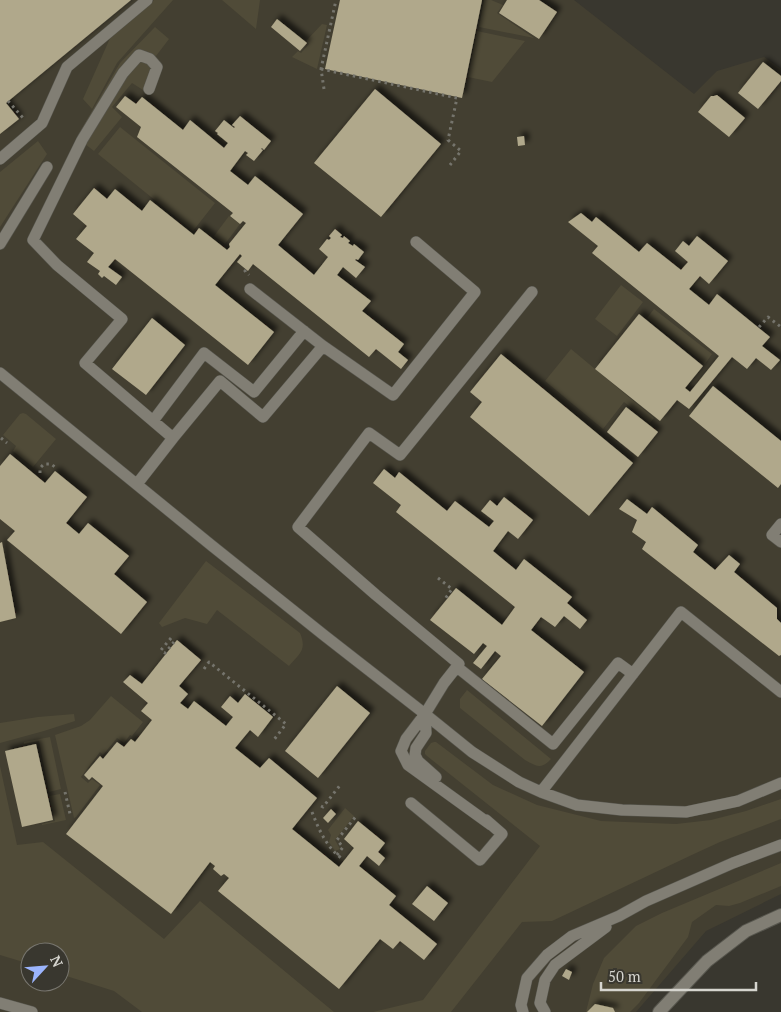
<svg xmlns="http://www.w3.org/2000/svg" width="781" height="1012" font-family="'PT Serif',serif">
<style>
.built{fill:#433f31;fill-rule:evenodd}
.green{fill:#504b38}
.building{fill:#b0a88b;filter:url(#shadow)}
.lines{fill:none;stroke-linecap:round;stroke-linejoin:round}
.service-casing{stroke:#57564e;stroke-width:12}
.secondary-casing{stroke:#57564e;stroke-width:14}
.path{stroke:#75746c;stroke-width:3;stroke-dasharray:2.5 4;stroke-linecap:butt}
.service{stroke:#817e74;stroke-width:11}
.secondary{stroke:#817e74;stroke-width:12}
</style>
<defs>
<filter id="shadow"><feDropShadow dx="4.5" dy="-4.5" stdDeviation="2.5" flood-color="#0009"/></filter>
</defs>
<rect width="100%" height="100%" fill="#39372f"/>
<!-- built -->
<path class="built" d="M0,0H574L694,94L717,71L764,57L781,69V894L706,931L636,1012H0ZM30,952H60V982H30Z"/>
<!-- green -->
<path class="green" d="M154,0H173L117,63L92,109L83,99L111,36Z
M222,0H260L256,29Z
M484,0H491L503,5L497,13L534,38L479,27Z
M322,24L327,25L317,69L292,57L298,51L301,53L309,44L306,41Z
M155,27L169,39L156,56C145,50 140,48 130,57L80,135H78L120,63Z
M477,31L525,41L492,82L468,77Z
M139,58L153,65L143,90L132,83L112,107L122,117L94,151L85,144Z
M120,127L215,203L193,231L98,154Z
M38,141L47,154L0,227V172Z
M229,216L240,224L225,244L214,236Z
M621,285L643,302L617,336L595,319Z
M654,309L712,354L705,364L647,318Z
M571,349L654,418L650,423L624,402L603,429L545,381Z
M23,413L26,414L56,439L33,467L13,451L16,446L3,435L20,414Z
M206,561L300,633C307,650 300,653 289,666L217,610L207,624L185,618L162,627L159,623Z
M467,690L551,759C541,770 536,766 525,760L460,708V699Z
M111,696L143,722L132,736L130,735L124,743L117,738L103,755L100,752L81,777L88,783L92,779L100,785L76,817L74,818L55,735L81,726L90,720Z
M74,714L75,721L44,731L0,743V723L38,717Z
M50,737L61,789L49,792L39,741L24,744V742Z
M434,742H436L493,785L537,805L601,821L676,824L711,820L746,811L781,799V819L720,842L696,853L552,921L522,922L451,1012H373L423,1000L540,846L427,756L425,754V751L431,743Z
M0,766L17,845L43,842L164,939L200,901L334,1012H142L114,991L60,974V952H30V964L0,955Z
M60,794L66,820L42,825V824L55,821L49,796Z
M345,808L354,816L335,840L340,849L335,851L329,842L331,835L328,830Z
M781,863V886L740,903L729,906L716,905L692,922L688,937L639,1003L630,1012H586L593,984L604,958L636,926L662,913Z"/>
<!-- building -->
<path class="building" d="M0,0H131L6,103L19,119L0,134Z
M340,0H482L462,98L325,69Z
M507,0H539L557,12L539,39L499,13Z
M277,19L307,43L300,51L271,27Z
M763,62L781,76V81L758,109L738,93Z
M375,89L441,144L381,217L314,163Z
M717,95L745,118L729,137L698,112L711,96H714Z
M125,96L136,104L142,97L183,130L190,120L224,148L228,143L217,134L218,133L215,131L224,120L234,128L235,127L232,125L240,116L271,141L264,150L262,148L261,149L263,150L254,161L246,155L248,153L245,151L230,171L248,185L255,176L303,214L278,245L314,275L328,257L319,249L327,239L329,240L331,238L329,236L335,229L342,235L340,237L343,238L344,236L350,241L348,243L353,246L354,244L364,252L358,260L356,259L355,260L365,267L356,278L343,267L337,275L371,301L362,311L404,344L398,352L408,360L401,369L376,349L369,357L253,264L248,271L237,262L242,256L240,254L215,285L274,332L248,365L115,259L108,267L122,277L116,285L104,276L102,278L98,274L100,271L87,262L94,253L76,239L87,226L73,214L94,188L107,199L115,189L142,211L150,200L194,235L199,228L227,250L230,247L229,244L246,223L243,221L240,224L230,216L233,213L137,137L141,127L116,107Z
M524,136L525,145L518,146L517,137Z
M581,213L592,222L596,217L639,252L647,243L681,270L688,262L675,251L683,241L689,246L697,236L728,261L709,284L700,276L689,289L709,305L717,294L770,337L762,346L780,360L771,370L756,358L747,369L732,357L689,409L677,400L660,421L595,369L639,314L703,366L685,388L690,392L719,356L592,253L598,246L568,222Z
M152,318L185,345L146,395L112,369Z
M501,354L633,463L589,516L470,417L482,402L470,392Z
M713,386L781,441V484L778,488L689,416Z
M626,407L658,432L638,457L607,432Z
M10,454L45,483L55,471L87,497L66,523L79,534L88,523L129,556L114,574L147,602L121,634L7,540L15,531L0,519V466Z
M384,469L395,478L399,472L447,511L455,501L489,527L494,521L481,511L490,500L497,506L504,497L533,520L518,539L508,531L493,551L516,570L524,559L572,597L567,603L587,620L580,629L564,616L555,627L541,617L531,630L584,672L542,726L482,679L501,656L495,651L481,669L473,663L487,646L483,643L474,654L430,620L456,588L502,625L515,607L396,512L401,505L373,483Z
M627,499L647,514L652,507L698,545L693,552L715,570L729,555L740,564L734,572L777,608V619L781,623V655L779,656L642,549L646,542L632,532L637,520L619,509Z
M2,542L16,618L0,622V543Z
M177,640L201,660L179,686L188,694L180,703L188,709L194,701L226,726L233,717L221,707L230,696L238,703L245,694L273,717L258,737L250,730L235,748L260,768L269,758L317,798L292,829L339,867L354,848L344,839L358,821L385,843L378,852L385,858L379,866L367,856L359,866L396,896L389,905L437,944L424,960L400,941L393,949L380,939L339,989L218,891L229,878L224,874L221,876L213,869L215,866L210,862L171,914L66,834L103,786L92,777L89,780L84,775L100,756L103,759L117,742L124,747L131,739L135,742L152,720L141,711L148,703L123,682L130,675L142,684Z
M337,686L370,713L318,778L285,751Z
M36,744L53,820L22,827L5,751Z
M331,809L336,814L328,823L323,818Z
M427,886L448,903L434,921L412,904Z
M566,969L572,972L569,980L562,976Z
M595,1004L613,1008L615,1012H587Z"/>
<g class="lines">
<defs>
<path id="service" d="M149,89L157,67L150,59L139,55L123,73L82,140L33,240L57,265L122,319L85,363L173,438
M0,159L42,123L67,67L147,0
M0,244L47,167
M250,289L323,346
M0,373L211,545L325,636L425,714L472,752L519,782L541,792L577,805L622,810L686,812L738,801L781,783
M153,421L204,353L254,392L304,331
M137,484L173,438L220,381L263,417L323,346L393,395L475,292L416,242
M781,524L772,535L781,542
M457,667L553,744L618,663L633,674
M425,714L426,733L416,748L415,755L418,761L436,777
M541,792L681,612L781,692
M411,803L480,860L502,834L486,820
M491,825L408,765L401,751L406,739L425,714L444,683L459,664L376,595L298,527L369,433L400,455L532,292
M0,1003L32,1012
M523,1012L521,1005L527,978L547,955L572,936L619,916L646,901L733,863L781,845
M545,1012L540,1003L545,980L555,965L606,927"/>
<path id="secondary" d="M659,1012L707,961L746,931L781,915"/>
</defs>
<!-- service casing -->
<use href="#service" class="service-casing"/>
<!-- secondary casing -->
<use href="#secondary" class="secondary-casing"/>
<!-- path -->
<path class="path" d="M321,69L457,98L448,140L461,151L450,165
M324,89L321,69L336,0
M8,101L24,119
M246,270L245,271L249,275
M759,327L768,317L781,327
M1,438L7,443
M40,473V468L44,464H51L55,467L56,470
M438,578L452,589L445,599
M171,638L161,650L165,653L174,642
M204,669L209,662L286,724L273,741
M65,792L70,814L67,815
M321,806L323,807L341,784
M312,812C319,830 326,846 341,858
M337,855L343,847L337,840L357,815"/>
<!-- service -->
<use href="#service" class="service"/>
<!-- secondary -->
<use href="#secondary" class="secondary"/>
</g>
<!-- north arrow -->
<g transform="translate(45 967) rotate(64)"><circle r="24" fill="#39372f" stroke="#78766f"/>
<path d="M0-4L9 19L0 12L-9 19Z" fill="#9bb4fd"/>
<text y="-8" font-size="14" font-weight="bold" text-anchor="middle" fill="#d6d5cf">N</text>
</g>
<!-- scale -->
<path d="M601 982v8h155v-8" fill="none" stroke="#d6d5cf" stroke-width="2.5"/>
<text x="608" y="982" font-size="15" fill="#d6d5cf" stroke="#39372f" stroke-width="4" paint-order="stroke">50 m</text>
</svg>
